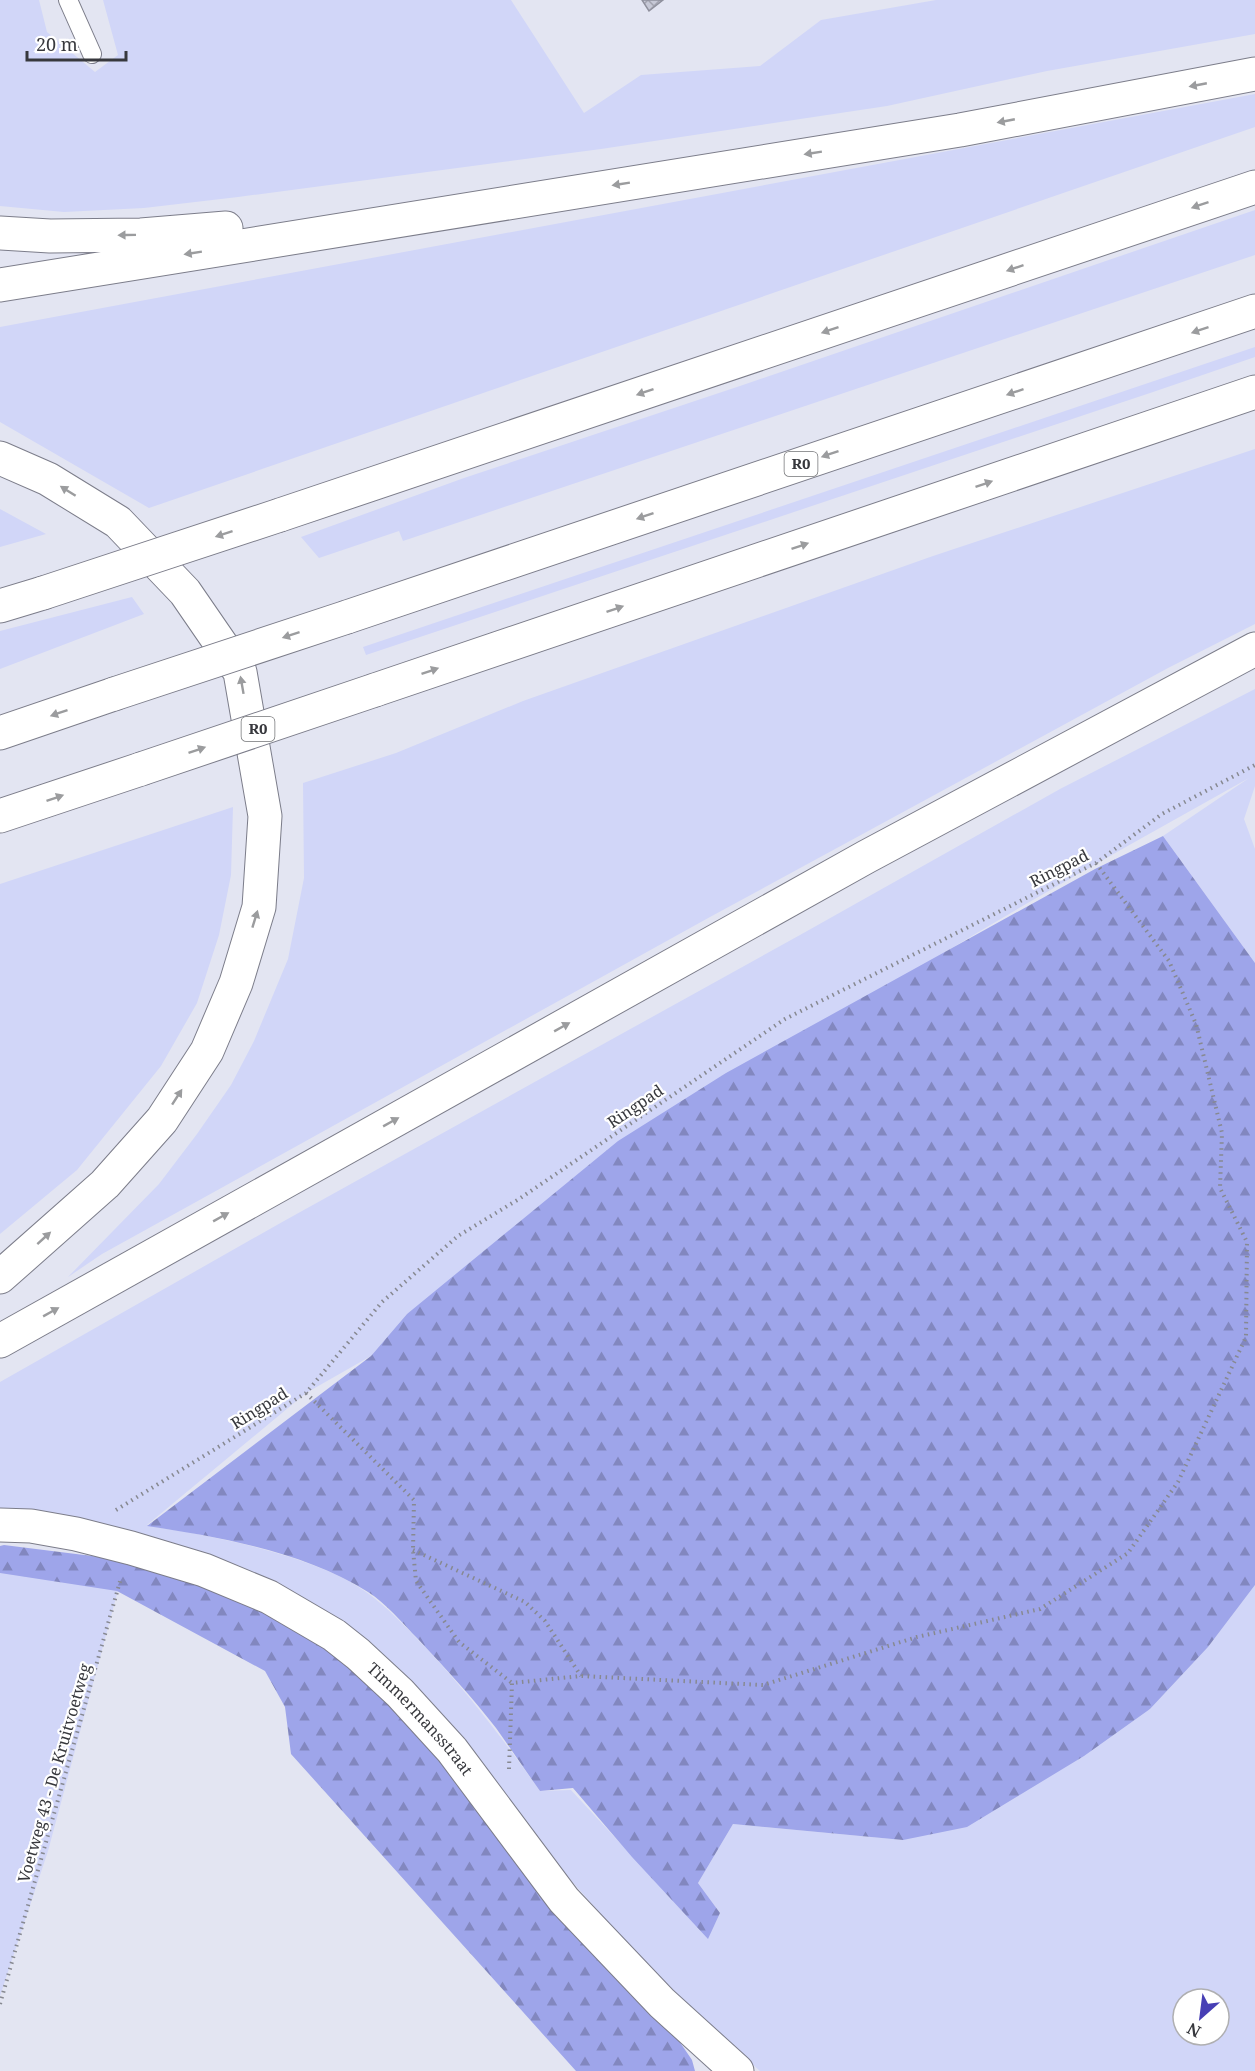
<svg xmlns="http://www.w3.org/2000/svg" width="1255" height="2071" font-family="'Noto Serif',serif">
<style>
.green{fill:#d1d6f8;fill-rule:evenodd}
.forest{fill:url(#forest-firs)}
.building{fill:url(#building-cross-hatch);stroke:#8f909d;stroke-width:1.5}
.lines{fill:none;stroke-linecap:round;stroke-linejoin:round}
.service-casing{stroke:#7c7d8a;stroke-width:20}
.minor-casing{stroke:#7c7d8a;stroke-width:35}
.motorway-casing{stroke:#7c7d8a;stroke-width:35}
.path{stroke:#878991;stroke-width:4;stroke-dasharray:1.5 4.5;stroke-linecap:butt}
.service{stroke:#fff;stroke-width:18}
.minor{stroke:#fff;stroke-width:33}
.motorway{stroke:#fff;stroke-width:33}
.motorway-bridge-casing{stroke:#7c7d8a;stroke-width:35;stroke-linecap:butt}
.motorway-bridge{stroke:#fff;stroke-width:33}
.oneway{fill:#9b9c9e}
.labels{text-anchor:middle;stroke-width:4.5;stroke-linejoin:round;paint-order:stroke}
.shield{fill:#fff;stroke:#737477;stroke-width:1.5}
.shield-label{font-size:15px;font-weight:bold;fill:#37383d}
.street-label{font-size:16px;fill:#37383d;stroke:#fff}
</style>
<defs>
<pattern id="forest-firs" width="22" height="20" patternUnits="userSpaceOnUse" patternTransform="scale(1.5)"><rect width="22" height="20" fill="#9ea5ea"/><path d="M5 1l3.5 6h-7zM16 11l3.5 6h-7z" fill="#8287bf"/></pattern>
<pattern id="building-cross-hatch" width="8" height="8" patternUnits="userSpaceOnUse" patternTransform="scale(1.5)"><rect width="8" height="8" fill="#c6c8d6"/><path d="M0 0l8 8M0 8l8-8" fill="none" stroke="#a2a3af"/></pattern>
</defs>
<rect width="100%" height="100%" fill="#e3e5f2"/>
<!-- green -->
<path class="green" d="M0,0H39L47,32L95,72L118,55L103,0H511L584,113L641,75L760,66L821,20L936,0H1255V34L1047,71L887,106L601,149L238,197L144,208L64,212L0,206Z
M1255,94V127L149,508L0,422V327Z
M1255,210V255L403,541L399,531L319,558L301,537L464,478L740,386Z
M1255,347V357L1156,391L366,655L363,647Z
M1255,449V624L1168,668L710,917L102,1254L68,1277L159,1184L197,1134L231,1085L254,1041L288,959L304,878L303,783L396,753L523,701L933,556Z
M0,509L46,534L0,547Z
M132,597L144,614L0,669V631Z
M1255,689V786L1244,819L1255,849V963L1163,836L1249,778C1122,849 995,919 873,997L407,1314L371,1356L306,1393L147,1525C162,1529 177,1530 192,1533C238,1542 285,1553 328,1571C373,1590 394,1615 427,1649C469,1694 505,1742 540,1791L571,1790L708,1938L720,1913L698,1883L733,1824L903,1840L1150,1709L1208,1647L1255,1585V2071H760L673,1992L627,1944L562,1870L521,1815L423,1697L0,1511V1382L284,1221L800,935L1060,789ZM1183,1999H1219V2035H1183Z
M233,807L231,875L219,935L197,1003L161,1066L77,1170L0,1234V884Z
M0,1564L121,1579L48,1851L0,1996Z"/>
<!-- forest -->
<path class="forest" d="M1163,836L1255,963V1585L1208,1647L1150,1709L1084,1756L967,1827L903,1840L733,1824L698,1883L720,1913L708,1939L632,1857L573,1788L540,1791C525,1770 511,1749 496,1728C472,1697 445,1668 418,1639C402,1623 387,1604 368,1592C304,1552 220,1537 147,1526L371,1356L407,1314L618,1141L726,1073L1095,869Z
M4,1545L124,1560L226,1594L293,1625L327,1647L388,1699L673,2032L692,2060L695,2071H576L291,1754L285,1707L265,1671L117,1591L0,1573V1546Z"/>
<!-- building -->
<path class="building" d="M642,0H663L649,11Z"/>
<g class="lines">
<defs>
<path id="service" d="M68,0L92,54"/>
<g id="minor">
<path id="s1" d="M0,1525L31,1526L76,1534L131,1548L204,1570L269,1597L334,1635L358,1654L400,1693L452,1750L564,1900L662,2003L737,2071"/>
</g>
<path id="motorway" d="M0,233L50,236L141,235L226,228
M0,285L960,130L1255,74
M0,458L48,479L118,522L185,592L240,672L265,816L259,907L236,983L207,1051L162,1120L105,1184L0,1277
M280,515L1255,187
M0,606L43,593
M347,617L1255,311
M375,690L1255,392
M0,733L114,694
M0,816L141,769
M0,1341L866,857L1255,649"/>
</defs>
<!-- service casing -->
<use href="#service" class="service-casing"/>
<!-- minor casing -->
<use href="#minor" class="minor-casing"/>
<!-- motorway casing -->
<use href="#motorway" class="motorway-casing"/>
<!-- path -->
<path class="path" d="M306,1393L414,1500L413,1550L416,1581L459,1642L512,1683
M116,1510L306,1393L382,1302L458,1236L519,1199L785,1019L1096,863L1162,814L1255,765
M413,1550L525,1602L545,1621L581,1676
M509,1769L512,1683L581,1676L763,1685L917,1637L1040,1609L1128,1553L1178,1482L1246,1337L1247,1242L1220,1188L1222,1133L1196,1024L1169,961L1096,863
M0,2004L121,1578"/>
<!-- service -->
<use href="#service" class="service"/>
<!-- minor -->
<use href="#minor" class="minor"/>
<!-- motorway -->
<use href="#motorway" class="motorway"/>
<defs>
<path id="motorway-bridge" d="M43,593L280,515
M114,694L347,617
M141,769L375,690"/>
</defs>
<!-- motorway-bridge casing -->
<use href="#motorway-bridge" class="motorway-bridge-casing"/>
<!-- motorway-bridge -->
<use href="#motorway-bridge" class="motorway-bridge"/>
</g>
<!-- one-way arrows -->
<defs><path id="oneway-solid" d="M-6-.8H1V-3.2L6.5 0L1 3.2V.8H-6Z" transform="scale(1.5)"/></defs>
<g class="oneway">
<use href="#oneway-solid" transform="translate(1198 85) rotate(169)"/>
<use href="#oneway-solid" transform="translate(1006 121) rotate(169)"/>
<use href="#oneway-solid" transform="translate(813 153) rotate(171)"/>
<use href="#oneway-solid" transform="translate(621 184) rotate(171)"/>
<use href="#oneway-solid" transform="translate(1200 205) rotate(161)"/>
<use href="#oneway-solid" transform="translate(127 235) rotate(179)"/>
<use href="#oneway-solid" transform="translate(193 253) rotate(171)"/>
<use href="#oneway-solid" transform="translate(1015 268) rotate(161)"/>
<use href="#oneway-solid" transform="translate(830 330) rotate(161)"/>
<use href="#oneway-solid" transform="translate(1200 330) rotate(161)"/>
<use href="#oneway-solid" transform="translate(645 392) rotate(161)"/>
<use href="#oneway-solid" transform="translate(1015 392) rotate(161)"/>
<use href="#oneway-solid" transform="translate(830 454) rotate(161)"/>
<use href="#oneway-solid" transform="translate(984 484) rotate(-19)"/>
<use href="#oneway-solid" transform="translate(68 491) rotate(-148)"/>
<use href="#oneway-solid" transform="translate(645 516) rotate(161)"/>
<use href="#oneway-solid" transform="translate(224 534) rotate(162)"/>
<use href="#oneway-solid" transform="translate(800 546) rotate(-19)"/>
<use href="#oneway-solid" transform="translate(615 609) rotate(-19)"/>
<use href="#oneway-solid" transform="translate(291 635) rotate(162)"/>
<use href="#oneway-solid" transform="translate(430 671) rotate(-19)"/>
<use href="#oneway-solid" transform="translate(242 685) rotate(-100)"/>
<use href="#oneway-solid" transform="translate(59 713) rotate(161)"/>
<use href="#oneway-solid" transform="translate(197 750) rotate(-19)"/>
<use href="#oneway-solid" transform="translate(55 798) rotate(-19)"/>
<use href="#oneway-solid" transform="translate(255 919) rotate(-73)"/>
<use href="#oneway-solid" transform="translate(562 1027) rotate(-29)"/>
<use href="#oneway-solid" transform="translate(177 1097) rotate(-57)"/>
<use href="#oneway-solid" transform="translate(391 1122) rotate(-29)"/>
<use href="#oneway-solid" transform="translate(221 1217) rotate(-29)"/>
<use href="#oneway-solid" transform="translate(44 1238) rotate(-42)"/>
<use href="#oneway-solid" transform="translate(51 1312) rotate(-29)"/>
</g>
<g class="labels">
<!-- shield labels -->
<g class="shield">
<rect x="784.5" y="452" width="33" height="24" rx="4.5"/>
<rect x="241.5" y="717" width="33" height="24" rx="4.5"/>
</g>
<g class="shield-label">
<text x="801" y="469">R0</text>
<text x="258" y="734">R0</text>
</g>
<!-- street labels -->
<g class="street-label">
<text transform="translate(1059 868) rotate(-27)" y="6">Ringpad</text>
<text transform="translate(635 1106) rotate(-34)" y="6">Ringpad</text>
<text transform="translate(259 1408) rotate(-32)" y="6">Ringpad</text>
<text dy="6" stroke="none"><textPath href="#s1" startOffset="476">Timmermansstraat</textPath></text>
<text transform="translate(54 1773) rotate(-74)" y="6">Voetweg 43 - De Kruitvoetweg</text>
</g>
</g>
<!-- north arrow -->
<g transform="translate(1201 2017) rotate(208)"><circle r="28" fill="#ffffff" stroke="#afafb1" stroke-width="1.5"/>
<path d="M0-4.5L10 22L0 15L-10 22Z" fill="#473fb5"/>
<text y="-9" font-size="16" font-weight="bold" text-anchor="middle" fill="#37383d">N</text>
</g>
<!-- scale -->
<path d="M27 51v9h99v-9" fill="none" stroke="#37383d" stroke-width="3"/>
<text x="36" y="51" font-size="18" fill="#37383d" stroke="#ffffff" stroke-width="4.5" paint-order="stroke">20 m</text>
</svg>
